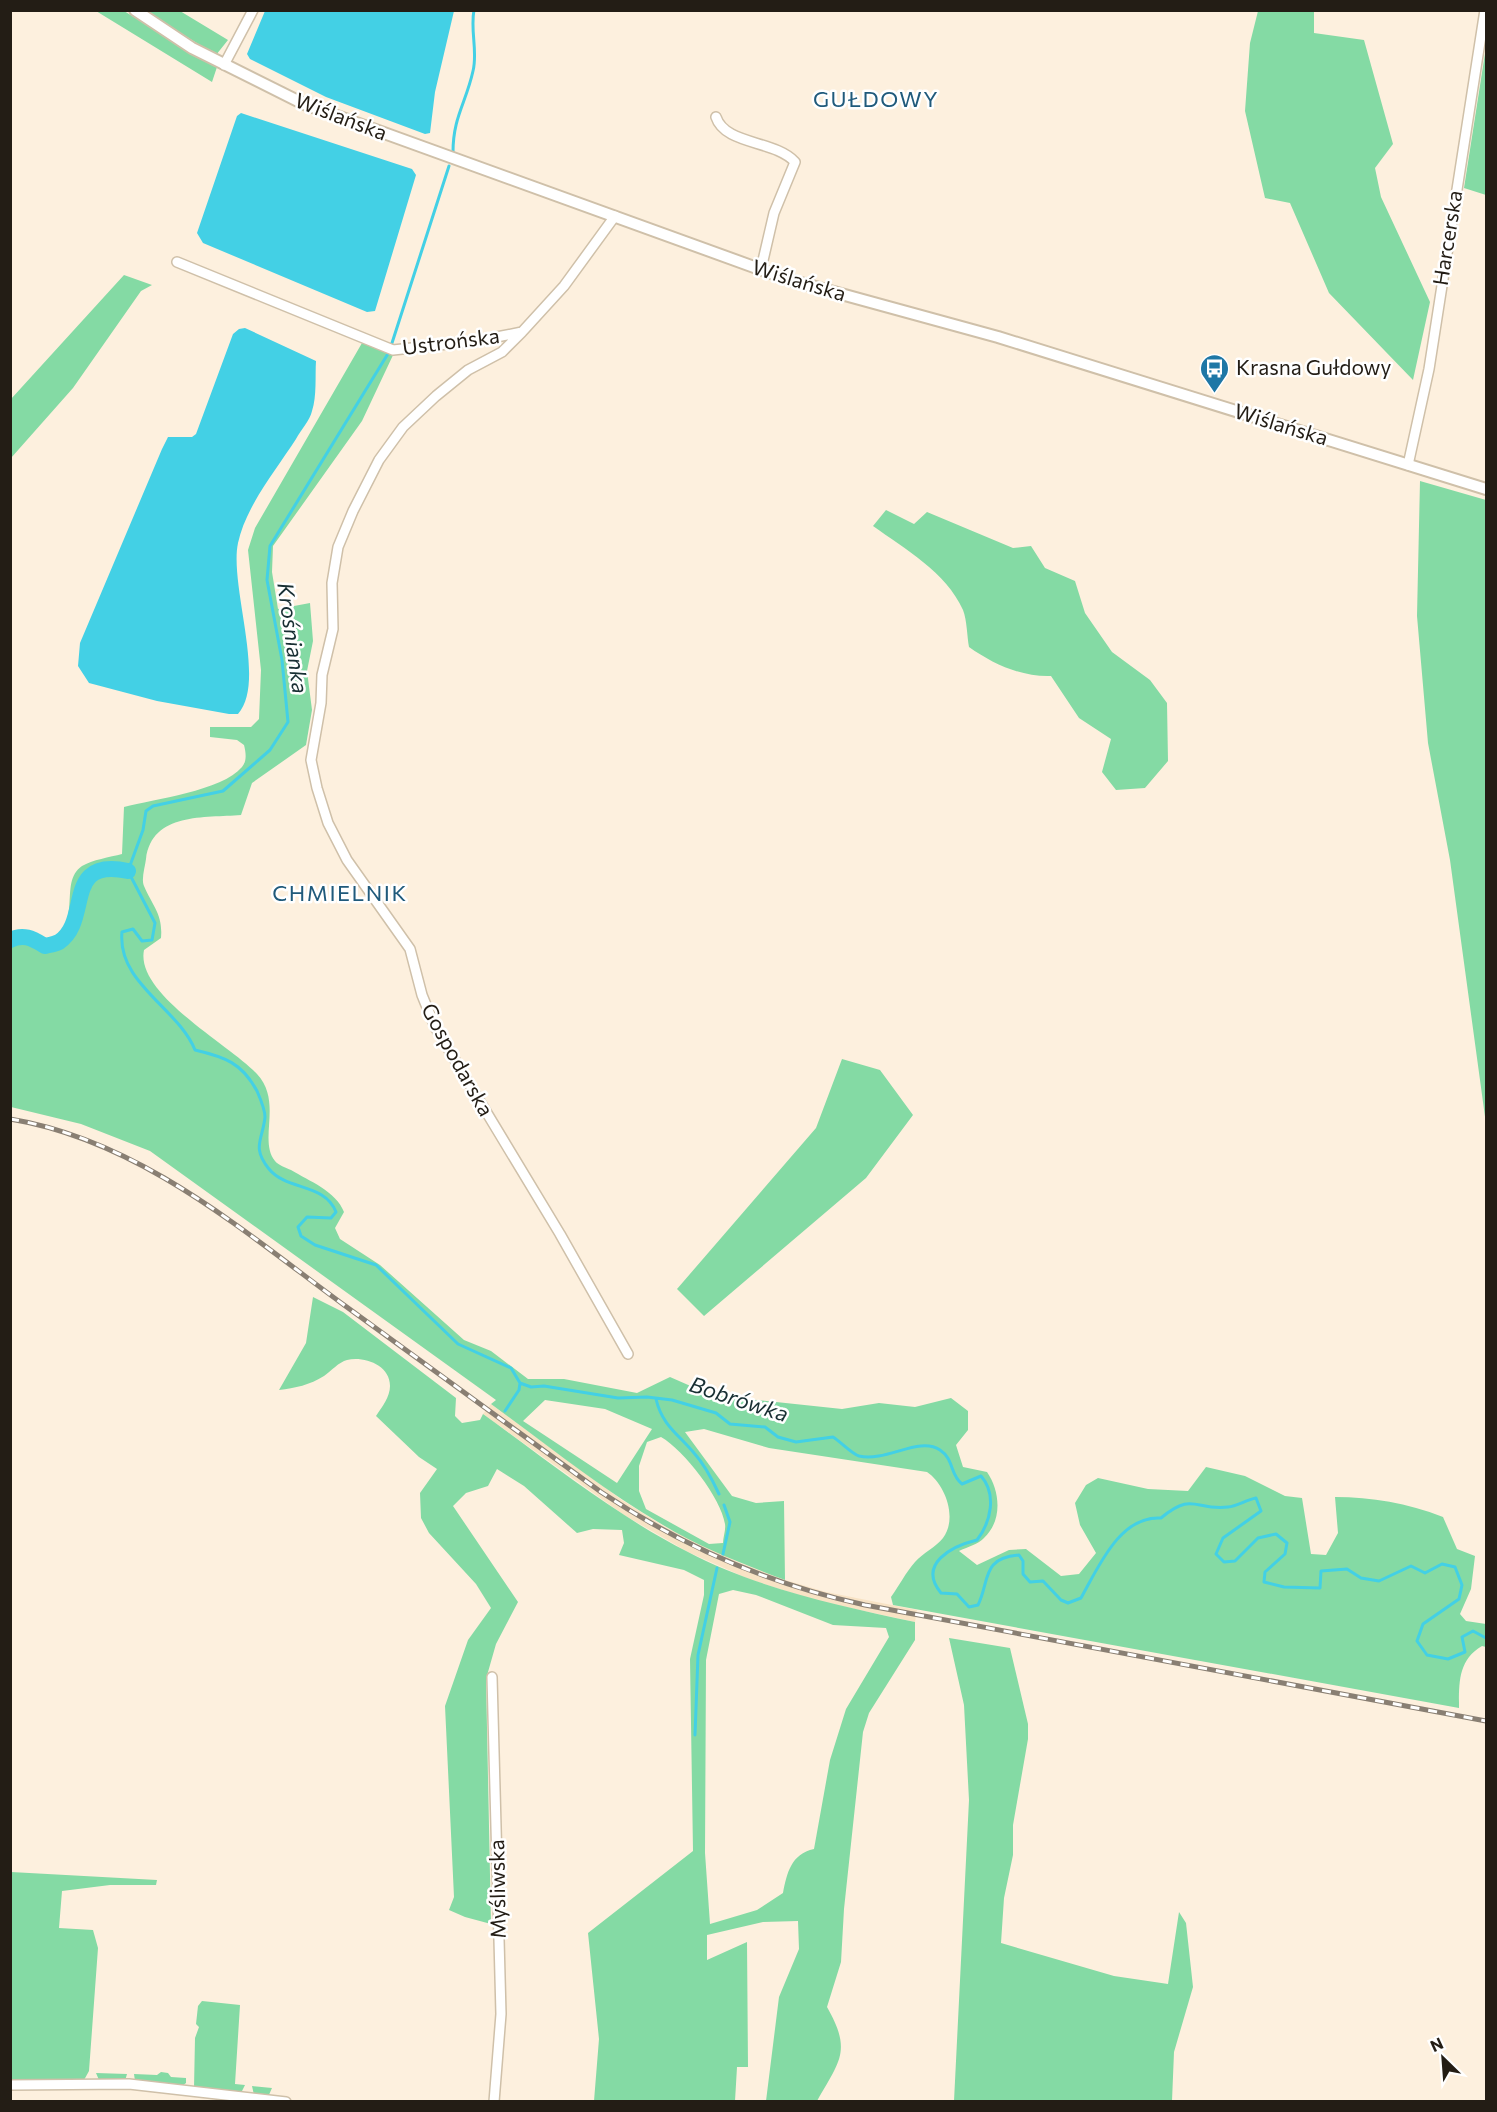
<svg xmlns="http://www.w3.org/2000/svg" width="1497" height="2112" font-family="Commissioner,sans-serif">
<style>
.built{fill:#f8e3c5}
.green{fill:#84daa4;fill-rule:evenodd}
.water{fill:#43d0e5}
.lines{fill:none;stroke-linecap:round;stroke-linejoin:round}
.stream{stroke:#43d0e5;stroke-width:3}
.river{stroke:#43d0e5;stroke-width:16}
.minor-casing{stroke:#cfc0a9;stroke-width:12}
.tertiary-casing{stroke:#cfc0a9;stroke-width:14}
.minor{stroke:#fff;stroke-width:9}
.tertiary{stroke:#fff;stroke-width:10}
.rail-casing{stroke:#897f73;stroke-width:5}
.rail{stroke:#fff;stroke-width:3;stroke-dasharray:9;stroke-linecap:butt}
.labels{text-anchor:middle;stroke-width:5;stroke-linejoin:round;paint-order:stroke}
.street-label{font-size:21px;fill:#231d15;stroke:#fff}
.poi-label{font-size:21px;fill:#231d15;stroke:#fff;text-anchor:start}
.neighbourhood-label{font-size:22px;letter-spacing:1.5px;fill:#205a7b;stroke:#fff}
.water-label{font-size:22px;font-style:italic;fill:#182f33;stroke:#fff}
</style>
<rect width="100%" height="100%" fill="#fdf0de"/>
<!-- built -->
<path class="built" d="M491,1404L622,1500L665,1527L738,1562L785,1580L826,1592L917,1610L915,1622L818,1601L751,1580L688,1552L624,1515L483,1414Z"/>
<!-- green -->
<path class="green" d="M96,11H124L217,67L212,82Z
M145,11H180L228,40L216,55Z
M1258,11H1314V33L1364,40L1393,144L1375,168L1381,197L1430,302L1413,380L1329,293L1290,203L1265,198L1245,111L1250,43Z
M1486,47V195L1464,188Z
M124,275L152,285L141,291L73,388L11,458V399Z
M362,343L394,353L362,421L273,546L272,572L278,609L310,603L313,641L307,671L312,710L306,745L252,783L241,815C205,818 152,812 146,859C145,867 141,879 144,886C153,907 163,914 161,938L144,950C135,994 230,1045 257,1074C283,1102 258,1140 275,1161C278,1165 286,1168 291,1170C309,1181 336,1191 344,1212L335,1228L340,1239L380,1265L464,1340L491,1351L528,1379H564L637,1393L670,1377L711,1395L842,1409L879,1403L915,1407L951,1398L968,1411V1430L956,1445L963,1467L987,1472C1000,1491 1003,1520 984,1538C979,1544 967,1547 959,1551L977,1565L1009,1550L1026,1549L1061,1576L1079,1574L1096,1553L1080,1525L1075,1503L1086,1485L1098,1478L1148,1489L1188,1491L1206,1467L1245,1476L1285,1496L1302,1498L1311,1554L1326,1555L1338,1533L1335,1497C1372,1497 1407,1503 1443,1517L1457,1549L1475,1556L1471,1589L1460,1614L1466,1621L1486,1624V1647L1482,1646C1458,1660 1459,1683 1459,1708L893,1605L891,1597C899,1586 906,1572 915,1562C923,1553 936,1547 943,1538C958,1518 945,1484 927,1472L769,1448L704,1429L685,1432L732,1496L756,1503L784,1501L785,1580C743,1564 701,1548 663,1525C603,1490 547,1445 491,1404L496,1400L150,1151L81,1124L11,1107V931H25L45,941C86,926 57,883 82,866C92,860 110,857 122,854L124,807C154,799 222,791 242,767C247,761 246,753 244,745L237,740L210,737V727H251L259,719L261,670L248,550L255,528ZM545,1400L605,1409L652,1429L617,1483L523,1421ZM661,1437C684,1450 721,1498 725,1524C726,1530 723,1537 723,1543L709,1544L646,1509L639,1491V1466L647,1442Z
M1420,481L1486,500V1124L1450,860L1428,743L1417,616Z
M886,510L914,524L927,512L1013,548L1031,546L1045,568L1075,581L1085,613L1112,652L1150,680L1167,703L1168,761L1145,788L1116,790L1102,772L1111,739L1079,718L1051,676C1021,677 993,664 969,647C967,636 967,620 963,610C946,572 905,549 873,526Z
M842,1059L880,1070L913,1115L866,1178L704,1316L677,1289L816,1128Z
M313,1297L343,1312L456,1398L455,1416L462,1423L480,1420L483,1414C549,1462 615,1515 688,1552C759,1589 837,1605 915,1622V1640L869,1713L863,1732L844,1909L841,1962L827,2007C852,2051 840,2060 817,2101H766L779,1997L799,1949L798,1921L763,1922L707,1935V1960L747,1942L748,2067H737L735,2101H594L599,2039L588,1933L693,1851L690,1659L704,1595V1580L684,1570L619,1555L624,1543L622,1530L593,1529L577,1533L524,1486L497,1469L488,1486L466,1493L453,1506L518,1602L496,1644L486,1679L491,1924L465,1917L449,1910L454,1897L445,1706L468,1640L491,1608L476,1584L429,1533L421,1518L420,1493L437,1469L419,1457L376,1416C382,1407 390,1397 390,1386C390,1365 364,1356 347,1360C339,1362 331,1371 324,1376C310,1385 295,1388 279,1390L306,1343ZM733,1590L756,1595L833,1625L886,1628L889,1637L846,1709L830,1760L814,1849C791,1854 787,1873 783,1893L757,1910L710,1924L705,1853L706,1660L719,1594Z
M949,1638L1010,1648L1028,1724V1739L1013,1825V1855L1004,1898L1001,1943L1114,1976L1168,1984L1179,1912L1186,1923L1193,1987L1174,2052L1172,2101H954L969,1800L964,1705Z
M11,1872L157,1880L156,1885H110L62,1891L59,1928L93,1930L98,1948L89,2071L84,2080L11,2083Z
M202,2001L240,2005L235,2084L245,2085L241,2093L194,2088L195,2038L199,2027L196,2024L198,2006Z
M161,2072L168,2073L171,2077L186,2078V2083L182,2086L135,2081L134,2074L157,2075Z
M96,2073L127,2074L125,2081L99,2080Z
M252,2086L272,2088L268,2097L254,2095Z"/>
<!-- water -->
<path class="water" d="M265,11H454L435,92L430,133L425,134L326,97L250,59L247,54Z
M241,113L412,169L416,175L375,311L367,312L203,243L197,233L237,116Z
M245,328L316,361C315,376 317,396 312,411C310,420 301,430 296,439C276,470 246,506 238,543C229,586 267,682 238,714H229L157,701L89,683L78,666L80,643L162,449L168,437H192L196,434L233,334L239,329Z"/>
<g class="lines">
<!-- stream -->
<path class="stream" d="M453,152C453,117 466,103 473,71C478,51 470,31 474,10
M392,343L449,166
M389,352L270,546L267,580L282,660L288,722L270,750L223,791L153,806L146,811L143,830L128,871L155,923L152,940L142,941L133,929L122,932C117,983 178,1008 195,1050C225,1057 242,1063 257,1091C260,1098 265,1109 265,1117C263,1139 251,1147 269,1169C287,1191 325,1183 336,1212L331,1218L307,1217L298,1227L301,1236L315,1245L376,1265L458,1344L511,1368L520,1383L531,1387L544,1386L618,1398L647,1397L672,1400L716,1413L730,1424L765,1427L778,1437L796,1442L833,1437C841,1442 852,1454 859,1456C887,1462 919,1436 940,1450C954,1459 950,1475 962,1484L981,1476C997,1494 991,1522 977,1540C952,1546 917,1564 941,1593L957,1594L969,1607L978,1605C990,1581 981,1558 1019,1555L1023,1561V1574L1030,1582L1043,1581L1061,1600L1068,1603L1081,1598C1098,1568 1120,1515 1161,1518C1193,1491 1195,1511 1228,1507C1237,1506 1246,1500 1256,1498L1261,1511L1223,1538L1216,1554L1224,1562L1235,1561L1258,1538L1276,1534L1287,1543L1285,1554L1265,1572L1264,1582L1284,1587L1320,1588L1321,1571L1347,1569L1361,1578L1379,1581L1411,1566L1425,1573L1442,1564L1455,1567L1462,1585L1459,1599L1423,1624L1417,1641L1427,1655L1448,1659L1465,1652L1462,1637L1473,1631L1486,1638
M656,1399C662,1425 678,1434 694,1453C705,1465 712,1479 719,1494
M505,1411L519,1390L520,1383
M723,1554L730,1522L724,1505
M695,1735L698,1655L717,1568"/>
<!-- river -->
<path class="river" d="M10,940C24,933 33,939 45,946C49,945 55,944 59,942C92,920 62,857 128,871"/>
<defs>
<path id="minor" d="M224,65L253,10
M716,117C725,145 775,140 795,162L774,213L761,269
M177,262L393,350L476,341L522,332L564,286L615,216
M522,332L502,352L468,370L436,396L403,427L379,460L353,511L338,547L332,583L333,629L322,675L321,703L311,760L317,788L328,823L347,860L410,949L422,995L435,1027L560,1234L628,1354
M1408,465L1429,369L1485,10
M492,1677L501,2014L494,2102
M10,2085L129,2084L286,2102"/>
<path id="tertiary" d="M135,10L192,48L304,104L790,280L998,337L1486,489"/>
</defs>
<!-- minor casing -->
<use href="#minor" class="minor-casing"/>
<!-- tertiary casing -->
<use href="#tertiary" class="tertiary-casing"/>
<!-- minor -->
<use href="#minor" class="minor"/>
<!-- tertiary -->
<use href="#tertiary" class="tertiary"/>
<defs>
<path id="rail" d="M10,1119C139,1140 243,1231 344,1305C430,1367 515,1430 601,1492C683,1547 768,1584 865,1605L1486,1721"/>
</defs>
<!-- rail casing -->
<use href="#rail" class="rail-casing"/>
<!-- rail -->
<use href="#rail" class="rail"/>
</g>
<!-- icons -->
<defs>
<symbol id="bus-pin" viewBox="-11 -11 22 30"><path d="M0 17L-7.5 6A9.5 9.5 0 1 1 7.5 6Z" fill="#1e77a6" stroke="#fff"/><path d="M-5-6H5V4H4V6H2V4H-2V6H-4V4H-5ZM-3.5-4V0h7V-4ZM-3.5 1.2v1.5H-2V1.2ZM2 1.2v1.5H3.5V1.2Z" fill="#fff"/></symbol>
</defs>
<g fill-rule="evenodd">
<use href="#bus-pin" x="1198" y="352" width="33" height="45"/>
</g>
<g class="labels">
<!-- street labels -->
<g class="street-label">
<text transform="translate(341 117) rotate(21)" y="7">Wiślańska</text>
<text transform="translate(1448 238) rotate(-81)" y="7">Harcerska</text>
<text transform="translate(799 281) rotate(17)" y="7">Wiślańska</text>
<text transform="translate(451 342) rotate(-7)" y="7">Ustrońska</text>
<text transform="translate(1281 425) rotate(17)" y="7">Wiślańska</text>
<text transform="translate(457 1060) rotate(61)" y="7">Gospodarska</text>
<text transform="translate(498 1889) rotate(-91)" y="7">Myśliwska</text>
</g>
<!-- poi labels -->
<g class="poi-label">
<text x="1236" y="375">Krasna Gułdowy</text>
</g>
<!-- neighbourhood labels -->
<g class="neighbourhood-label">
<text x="876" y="107">GUŁDOWY</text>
<text x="340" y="901">CHMIELNIK</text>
</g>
<!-- water labels -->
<g class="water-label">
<text transform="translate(293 638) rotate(82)" y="8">Krośnianka</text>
<text transform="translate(739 1399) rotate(18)" y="8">Bobrówka</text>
</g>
</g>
<!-- border -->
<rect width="1497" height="2112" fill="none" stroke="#231d15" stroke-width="24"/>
<!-- north arrow -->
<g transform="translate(1443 2058) rotate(335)" stroke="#ffffff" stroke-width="4.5" paint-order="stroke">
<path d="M0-4.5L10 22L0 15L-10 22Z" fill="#231d15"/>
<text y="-9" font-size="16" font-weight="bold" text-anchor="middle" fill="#231d15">N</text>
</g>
</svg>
